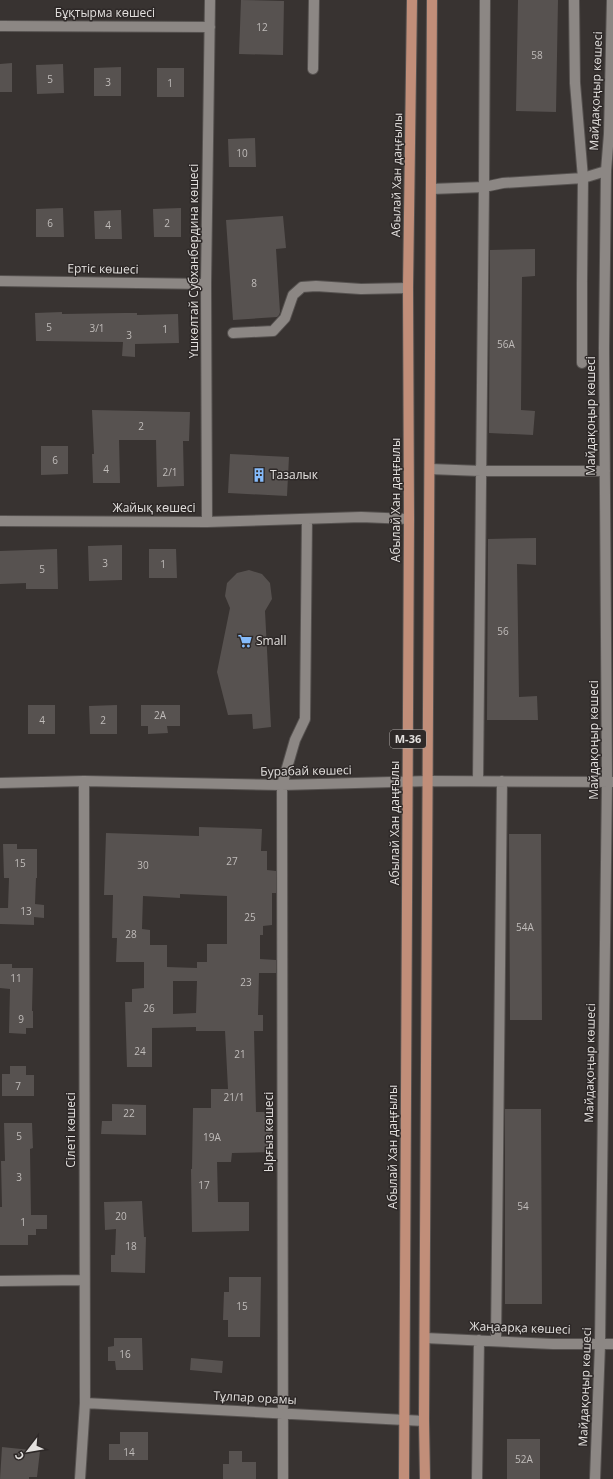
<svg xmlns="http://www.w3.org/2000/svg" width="613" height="1479" font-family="'Open Sans',sans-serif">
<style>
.building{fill:#575250;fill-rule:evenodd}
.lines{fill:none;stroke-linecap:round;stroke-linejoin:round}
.minor-casing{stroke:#565250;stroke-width:12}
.major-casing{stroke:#565250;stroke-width:12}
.minor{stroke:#8c8784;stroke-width:10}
.major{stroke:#c18e79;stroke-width:10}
.labels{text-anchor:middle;stroke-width:3;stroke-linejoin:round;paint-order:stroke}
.number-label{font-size:10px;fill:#c0bcba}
.shield{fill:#2e2928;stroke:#ada9a7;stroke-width:1}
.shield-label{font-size:11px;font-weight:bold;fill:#e3e0de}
.street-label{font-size:12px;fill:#e3e0de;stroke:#2e2928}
.poi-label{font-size:12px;fill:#e3e0de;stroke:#2e2928;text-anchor:start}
</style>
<rect width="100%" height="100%" fill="#383331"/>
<!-- building -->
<path class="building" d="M241,0L284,1L283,55L239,54Z
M518,0H558L556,112L516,111Z
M12,63V92H0V64Z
M63,64L64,93L37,94L36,65Z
M121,67V96H94V68Z
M157,68H184V97H157Z
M255,138L256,167H229L228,139Z
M63,208L64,237H36V209Z
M181,208V237H154L153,209Z
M121,210L122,239H95L94,211Z
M283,216L286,248L276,249L280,312L279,315L277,317L233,320L226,220Z
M535,249V276L522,277L521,410L535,411L533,435L489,433L490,250Z
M62,312V314L124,313H137V315L178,314L179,343L135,344V357L122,356L123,342L36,341L35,313Z
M92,410L190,412L189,441H183L184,486L157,487L156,440H119L120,483H93L92,454H94Z
M41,446H68V474L41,475Z
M230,454L289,457L287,496L228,493Z
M536,538V565L517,564L519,697L537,696L538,720H487L488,539Z
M122,545V580L89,581L88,546Z
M57,549L58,589H26V583L0,584V551Z
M149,549H176L177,578H149Z
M249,570L262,574L270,583L272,599L265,611L271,727L253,729L252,714L228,715L217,672L230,608L225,596L227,583L237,573Z
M28,705H55V734H28Z
M117,705V734H90L89,706Z
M141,705H180V726H167L168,733L148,734V726H141Z
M199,827L262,829L261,851H267V870L276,871V893H272V925L263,926V935H260V959L276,960V973H259L258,1015H263V1031H254L256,1112H271L273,1152L232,1153L231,1162H217L218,1202H249V1231L192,1232L191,1169H192L193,1108H211V1089H228L225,1031H196V1027L152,1028V1067H127L125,1002H132V989L144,988V962H116L117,938H112L113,895H104L106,833L199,836ZM180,894L227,896V944H207V962H197V968L167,967V945H150V930L142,929L143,896L180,898ZM173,981H197L196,1013L173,1014Z
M509,834H541L542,1020H510Z
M3,844H17V849H37V878H36L35,904L44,905V918L34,917V925L0,924V908H8L9,878H4Z
M0,964H12V968H33L32,1011H33V1028H26V1034L9,1033L10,989L0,988Z
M10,1066H26V1075H34V1096H2V1074H10Z
M112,1104L146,1105V1135L101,1134L102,1121H112Z
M505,1109H541L542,1304H505Z
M4,1123H32L33,1148L30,1149L31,1215H47V1229H36V1235H28V1245H0V1207H2L1,1161H5Z
M142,1201L144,1237H146L145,1273L111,1272V1255H115L116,1229L105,1230L104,1202Z
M229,1277H261L260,1337H228V1320H223L224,1292H229Z
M114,1338H142L143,1370H116L115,1361H108V1347L114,1346Z
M191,1358L223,1361L222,1373L190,1370Z
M120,1432H148V1460H109V1444H120Z
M507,1439H540V1479H507Z
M2,1447L40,1451L37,1477H29V1479H0Z
M229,1451H242V1462H256V1479H223V1464H229Z"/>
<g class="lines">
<defs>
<path id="minor" d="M574,0L575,83L583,178L582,282V363
M0,26L210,27
M313,69L314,0
M431,189L484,187L503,183L583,178L606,171
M0,281L206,284
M233,333L273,331L285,318L293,295L302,287L316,286L361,289L408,288
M430,469L481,471H605
M0,521L207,522L361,517L409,519
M207,522L206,284L210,0
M478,781L484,187L485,0
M0,783L84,781L282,785L429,781L613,782
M0,1281L84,1280
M425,1338L553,1344H613
M496,1341L502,781
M85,1403L424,1421
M80,1479L85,1403L84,781
M283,1479L282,785L295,740L305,719L307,519
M477,1479L479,1340
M595,1479L600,1344L607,782L604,348L606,171L609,134L612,0"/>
<path id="major" d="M404,1479L409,519L408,288L412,0
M425,1479L424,1421L432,0"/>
</defs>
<!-- minor casing -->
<use href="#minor" class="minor-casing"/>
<!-- major casing -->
<use href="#major" class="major-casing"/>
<!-- minor -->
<use href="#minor" class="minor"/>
<!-- major -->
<use href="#major" class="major"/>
</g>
<!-- icons -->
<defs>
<symbol id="building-bare" viewBox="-9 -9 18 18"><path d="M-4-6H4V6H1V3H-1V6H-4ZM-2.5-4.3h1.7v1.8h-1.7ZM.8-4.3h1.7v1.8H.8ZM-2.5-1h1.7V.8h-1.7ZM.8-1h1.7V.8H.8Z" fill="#85bbfb" stroke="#2e2928" stroke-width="2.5" paint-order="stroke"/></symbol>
<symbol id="supermarket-bare" viewBox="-9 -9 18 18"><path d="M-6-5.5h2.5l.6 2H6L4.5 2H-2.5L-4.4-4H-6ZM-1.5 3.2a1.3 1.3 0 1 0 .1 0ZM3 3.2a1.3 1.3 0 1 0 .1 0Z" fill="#85bbfb" stroke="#2e2928" stroke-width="2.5" paint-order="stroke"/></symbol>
</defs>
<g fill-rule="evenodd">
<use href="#building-bare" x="249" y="465" width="20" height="20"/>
<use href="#supermarket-bare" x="235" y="631" width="20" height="20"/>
</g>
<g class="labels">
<!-- number labels -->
<g class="number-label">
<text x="262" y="31">12</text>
<text x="537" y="59">58</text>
<text x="50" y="83">5</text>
<text x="108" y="86">3</text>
<text x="170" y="87">1</text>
<text x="242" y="157">10</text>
<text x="50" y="227">6</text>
<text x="167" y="227">2</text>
<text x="108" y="229">4</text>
<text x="254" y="287">8</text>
<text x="49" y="331">5</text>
<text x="97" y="332">3/1</text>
<text x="165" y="333">1</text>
<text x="129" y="339">3</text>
<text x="506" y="348">56А</text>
<text x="141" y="430">2</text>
<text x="55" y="464">6</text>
<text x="106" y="473">4</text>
<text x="170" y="476">2/1</text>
<text x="105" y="567">3</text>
<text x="163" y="568">1</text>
<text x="42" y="573">5</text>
<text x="503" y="635">56</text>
<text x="160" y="719">2А</text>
<text x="42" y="724">4</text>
<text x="103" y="724">2</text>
<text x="232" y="865">27</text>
<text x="20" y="867">15</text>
<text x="143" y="869">30</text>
<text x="26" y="915">13</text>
<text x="250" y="921">25</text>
<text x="525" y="931">54А</text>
<text x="131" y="938">28</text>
<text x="16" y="982">11</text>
<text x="246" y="986">23</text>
<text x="149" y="1012">26</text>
<text x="21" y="1023">9</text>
<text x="140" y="1055">24</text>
<text x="240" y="1058">21</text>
<text x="18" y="1090">7</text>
<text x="234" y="1101">21/1</text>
<text x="129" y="1117">22</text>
<text x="19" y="1140">5</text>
<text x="212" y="1141">19А</text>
<text x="19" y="1181">3</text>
<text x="204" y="1189">17</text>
<text x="523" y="1210">54</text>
<text x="121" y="1220">20</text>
<text x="23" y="1226">1</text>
<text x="131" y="1250">18</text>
<text x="242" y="1310">15</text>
<text x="125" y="1358">16</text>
<text x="129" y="1456">14</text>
<text x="524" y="1463">52А</text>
</g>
<!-- shield labels -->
<rect class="shield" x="390" y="730" width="36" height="18" rx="3"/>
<g class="shield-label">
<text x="408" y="743">M-36</text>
</g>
<!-- street labels -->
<g class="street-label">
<text x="105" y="17">Бұқтырма көшесі</text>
<text transform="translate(596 91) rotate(-88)" y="4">Майдақоңыр көшесі</text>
<text transform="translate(397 175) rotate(-89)" y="4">Абылай Хан даңғылы</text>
<text transform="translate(194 261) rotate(-90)" y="4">Үшкөлтай Субханбердина көшесі</text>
<text transform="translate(103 269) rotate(1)" y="4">Ертіс көшесі</text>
<text transform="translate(591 416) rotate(-90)" y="4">Майдақоңыр көшесі</text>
<text transform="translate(396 500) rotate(-90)" y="4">Абылай Хан даңғылы</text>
<text x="154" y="512">Жайық көшесі</text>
<text transform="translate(594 740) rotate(-90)" y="4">Майдақоңыр көшесі</text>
<text transform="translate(306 771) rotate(-1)" y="4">Бурабай көшесі</text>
<text transform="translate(395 823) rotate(-90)" y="4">Абылай Хан даңғылы</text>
<text transform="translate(590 1063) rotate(-89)" y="4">Майдақоңыр көшесі</text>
<text transform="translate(71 1130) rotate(-90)" y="4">Сілеті көшесі</text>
<text transform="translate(269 1132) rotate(-90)" y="4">Ырғыз көшесі</text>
<text transform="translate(393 1147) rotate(-90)" y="4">Абылай Хан даңғылы</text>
<text transform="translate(520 1328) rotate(2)" y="4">Жаңаарқа көшесі</text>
<text transform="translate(585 1387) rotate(-88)" y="4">Майдақоңыр көшесі</text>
<text transform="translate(255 1398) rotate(3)" y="4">Тұлпар орамы</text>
</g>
<!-- poi labels -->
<g class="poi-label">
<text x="270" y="479">Тазалык</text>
<text x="256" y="645">Small</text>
</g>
</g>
<!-- north arrow -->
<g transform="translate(28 1451) rotate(239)" stroke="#2e2928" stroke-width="3" paint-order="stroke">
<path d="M0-3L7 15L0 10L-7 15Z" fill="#e3e0de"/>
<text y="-6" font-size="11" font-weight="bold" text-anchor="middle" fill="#e3e0de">С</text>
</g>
</svg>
